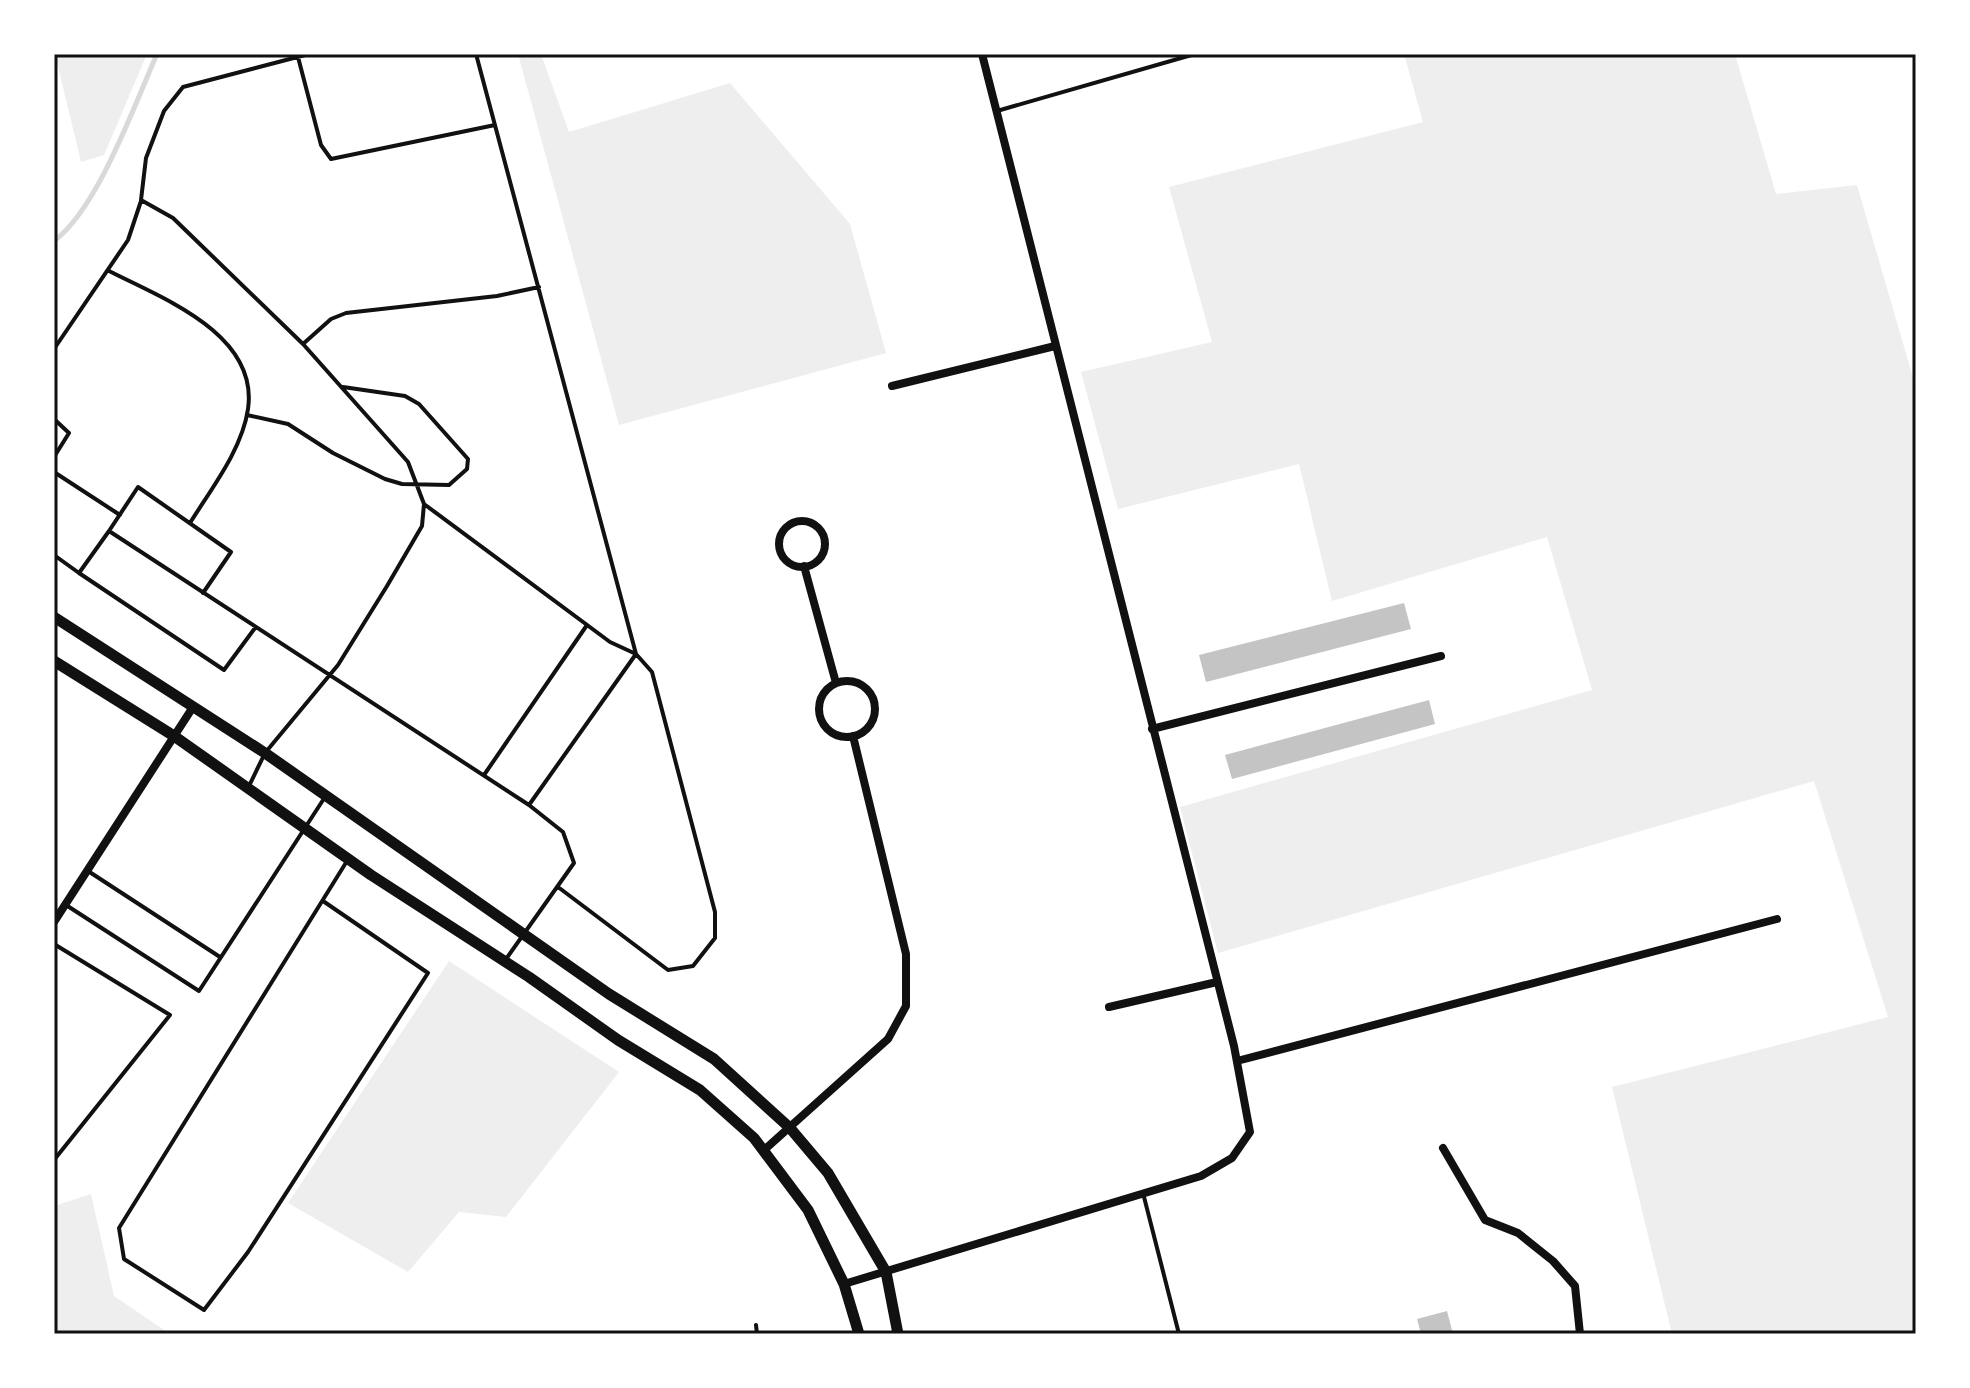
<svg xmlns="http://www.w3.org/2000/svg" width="1970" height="1388" font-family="Rubik,sans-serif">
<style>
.green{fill:#eee}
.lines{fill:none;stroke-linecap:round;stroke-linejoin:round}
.stream{stroke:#d9d9d9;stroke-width:5}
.building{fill:#c4c4c4}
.service{stroke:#111;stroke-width:4}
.minor{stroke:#111;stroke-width:8}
.tertiary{stroke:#111;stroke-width:11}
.neatline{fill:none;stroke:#111;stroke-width:3}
</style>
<rect width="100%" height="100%" fill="#fff"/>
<!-- green -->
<path class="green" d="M55,54H147L104,155L81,162Z
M518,54H541L569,132L730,83L850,224L886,353L619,425Z
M1404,54H1735L1776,194L1857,185L1916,388V1334H1672L1612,1087L1888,1017L1814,781L1218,953L1180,807L1592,690L1547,537L1332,601L1299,464L1118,509L1081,372L1212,342L1169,187L1423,122Z
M449,961L619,1072L506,1217L459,1212L408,1272L288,1203Z
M91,1194L114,1296L170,1334H54V1206Z"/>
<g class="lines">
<!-- stream -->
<path class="stream" d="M54,241C98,208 134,106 157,54"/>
</g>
<!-- building -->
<path class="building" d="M1404,603L1411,629L1206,682L1199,655Z
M1429,700L1435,724L1232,779L1225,755Z
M1447,1311L1453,1334H1421L1417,1319Z"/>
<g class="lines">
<!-- service -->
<path class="service" d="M476,54L636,654L652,672L715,912V938L693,966L668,970L558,887
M298,57L321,145L331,159L495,125
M997,111L1195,54
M109,271C162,298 259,334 248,409C242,450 211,489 190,523
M303,344L331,319L346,313L497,296L539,287
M54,349L128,240L141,201
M247,415L288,424L333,453L385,479L402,484L449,485L467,469L468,459L419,404L405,396L343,387
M54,419L69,433L54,457
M54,472L120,515
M424,504L610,642L636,654L529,805
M109,531L79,573L224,670L255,628
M54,555L79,573
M203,593L231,552L138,487L109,531L529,805L563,832L574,863L506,959
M484,775L587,625
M249,786L265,753L338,665L387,586L422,526L424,504L408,462L303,344L173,218L141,200L146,158L164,111L183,87L309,54
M88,871L220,957
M323,901L428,973L248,1252L204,1310L124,1259L119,1228L347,861
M66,905L199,991L325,797
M54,944L170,1015L54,1160
M1143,1193L1179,1334
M756,1325L757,1334"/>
<!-- minor -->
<path class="minor" d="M892,386L1055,346
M779 544a23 23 0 1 1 46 0a23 23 0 1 1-46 0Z
M804,566L836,683
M819 709a28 28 0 1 1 56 0a28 28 0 1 1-56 0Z
M1152,729L1441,656
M54,922L193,707
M1109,1007L1217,982
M1237,1061L1777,919
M1443,1148L1485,1220L1518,1233L1553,1261L1575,1286L1580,1334
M763,1151L888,1039L906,1006V954L853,736
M844,1284L1201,1176L1232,1158L1250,1132L1234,1046L982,54"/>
<!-- tertiary -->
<path class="tertiary" d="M54,617L265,753L609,994L714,1059L790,1128L828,1173L886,1272L898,1334
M54,661L174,736L371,875L529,977L618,1040L700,1090L754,1138L808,1210L844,1284L859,1334"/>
</g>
<!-- border -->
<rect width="1970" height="1388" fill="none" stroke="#ffffff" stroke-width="112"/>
<rect x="56" y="56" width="1858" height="1276" class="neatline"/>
</svg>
